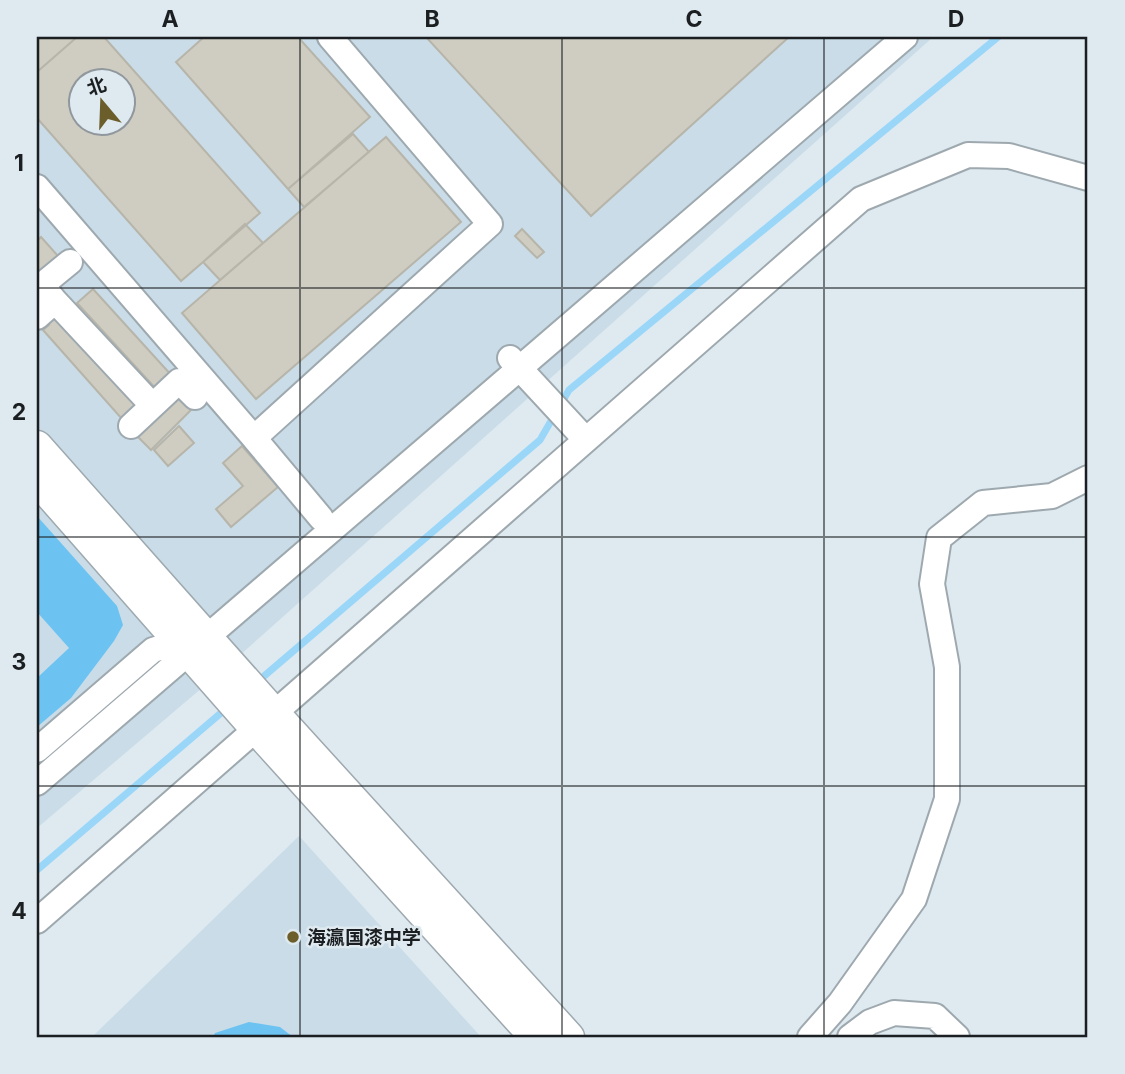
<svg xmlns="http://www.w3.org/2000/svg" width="1125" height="1074" font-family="Inter,'Noto Sans SC',sans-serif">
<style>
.built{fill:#c9dce7;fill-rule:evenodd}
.green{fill:#6cc3f2}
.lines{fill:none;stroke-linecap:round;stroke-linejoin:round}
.stream{stroke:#9ad6f8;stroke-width:7}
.building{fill:#cfccc1;stroke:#b7b5aa;stroke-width:2;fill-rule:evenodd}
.minor-casing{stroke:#9ea9af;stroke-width:28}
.major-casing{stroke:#9ea9af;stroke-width:33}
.minor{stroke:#fff;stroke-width:24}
.major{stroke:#fff;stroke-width:30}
.grid{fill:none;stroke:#1b1f21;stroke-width:2;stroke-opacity:0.55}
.poi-dot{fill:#6b5e2b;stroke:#dee9f0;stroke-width:2.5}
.labels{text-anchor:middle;stroke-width:5;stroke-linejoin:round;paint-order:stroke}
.poi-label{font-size:19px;font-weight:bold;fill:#1b1f21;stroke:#dee9f0;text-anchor:start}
.neatline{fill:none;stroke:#1b1f21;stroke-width:2.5}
.grid-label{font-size:23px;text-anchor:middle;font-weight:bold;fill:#1b1f21}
</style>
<rect width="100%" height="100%" fill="#dee9f0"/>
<!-- built -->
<path class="built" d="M37,37H933L230,664L37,828ZM80,80H122V122H80Z
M299,836L481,1037H92Z"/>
<!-- green -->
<path class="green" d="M37,516L117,606L123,625L114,641L71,698L37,727V678L69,648L37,612Z
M249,1022L280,1027L293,1037H213L215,1033Z"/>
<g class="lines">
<!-- stream -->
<path class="stream" d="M256,683L540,440L569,390L998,37
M37,870L228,707"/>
</g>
<!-- building -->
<path class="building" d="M40,37H77L37,72V39Z
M77,37H104L260,213L181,281L37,118V72ZM80,80H122V122H80Z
M204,37H298L370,117L288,189L176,62Z
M426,37H789L591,216Z
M353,134L369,152L304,207L288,189Z
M386,137L461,222L256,399L182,313Z
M245,224L263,243L220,280L203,262Z
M522,229L544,252L537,258L515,236Z
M41,237L58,256L37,274V241Z
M93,289L173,377L158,391L77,303Z
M58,317L141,407L128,412L122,419L43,330L49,325L45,321Z
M180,389L196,405L151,450L135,434Z
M179,426L194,443L168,466L154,450Z
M242,446L278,487L231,527L216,509L243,486L223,463Z"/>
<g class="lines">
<defs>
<path id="minor" d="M37,187L254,438L490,224L330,37
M55,301L152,405
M37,317L55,301L42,285L70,262
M510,358L586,440
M131,426L179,381L195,397
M254,438L321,518
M37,750L153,650L178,642L190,631
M37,783L905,37
M37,921L861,199L968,155L1009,156L1088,178
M810,1037L840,1003L914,899L947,799V667L932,584L939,538L983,503L1052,496L1088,478
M850,1037L870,1022L894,1013L935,1016L957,1037"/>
<path id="major" d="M37,446L274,713L569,1037
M37,480L256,729L535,1037"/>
</defs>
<!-- minor casing -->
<use href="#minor" class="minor-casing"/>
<!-- major casing -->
<use href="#major" class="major-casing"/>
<!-- minor -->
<use href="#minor" class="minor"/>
<!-- major -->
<use href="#major" class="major"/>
</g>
<!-- grid -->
<path class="grid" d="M300,37V1037M562,37V1037M824,37V1037M37,288H1088M37,537H1088M37,786H1088"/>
<!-- markers -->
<circle class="poi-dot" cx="293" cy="937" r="7"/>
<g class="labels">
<!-- poi labels -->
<g class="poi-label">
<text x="307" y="944">海瀛国漆中学</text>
</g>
</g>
<!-- border -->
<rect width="1125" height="1074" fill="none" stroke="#dee9f0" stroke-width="77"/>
<!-- north arrow -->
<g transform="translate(102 102) rotate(341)"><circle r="33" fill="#dee9f0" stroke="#90989d" stroke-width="2"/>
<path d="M0-5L12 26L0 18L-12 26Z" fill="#6b5e2b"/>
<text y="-10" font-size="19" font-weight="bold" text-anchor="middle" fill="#1b1f21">北</text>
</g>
<rect x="38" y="38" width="1048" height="998" class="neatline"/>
<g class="grid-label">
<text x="170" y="27">A</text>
<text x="432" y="27">B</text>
<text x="694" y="27">C</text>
<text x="956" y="27">D</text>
<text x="19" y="171">1</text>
<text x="19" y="420">2</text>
<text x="19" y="670">3</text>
<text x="19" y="919">4</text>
</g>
</svg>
